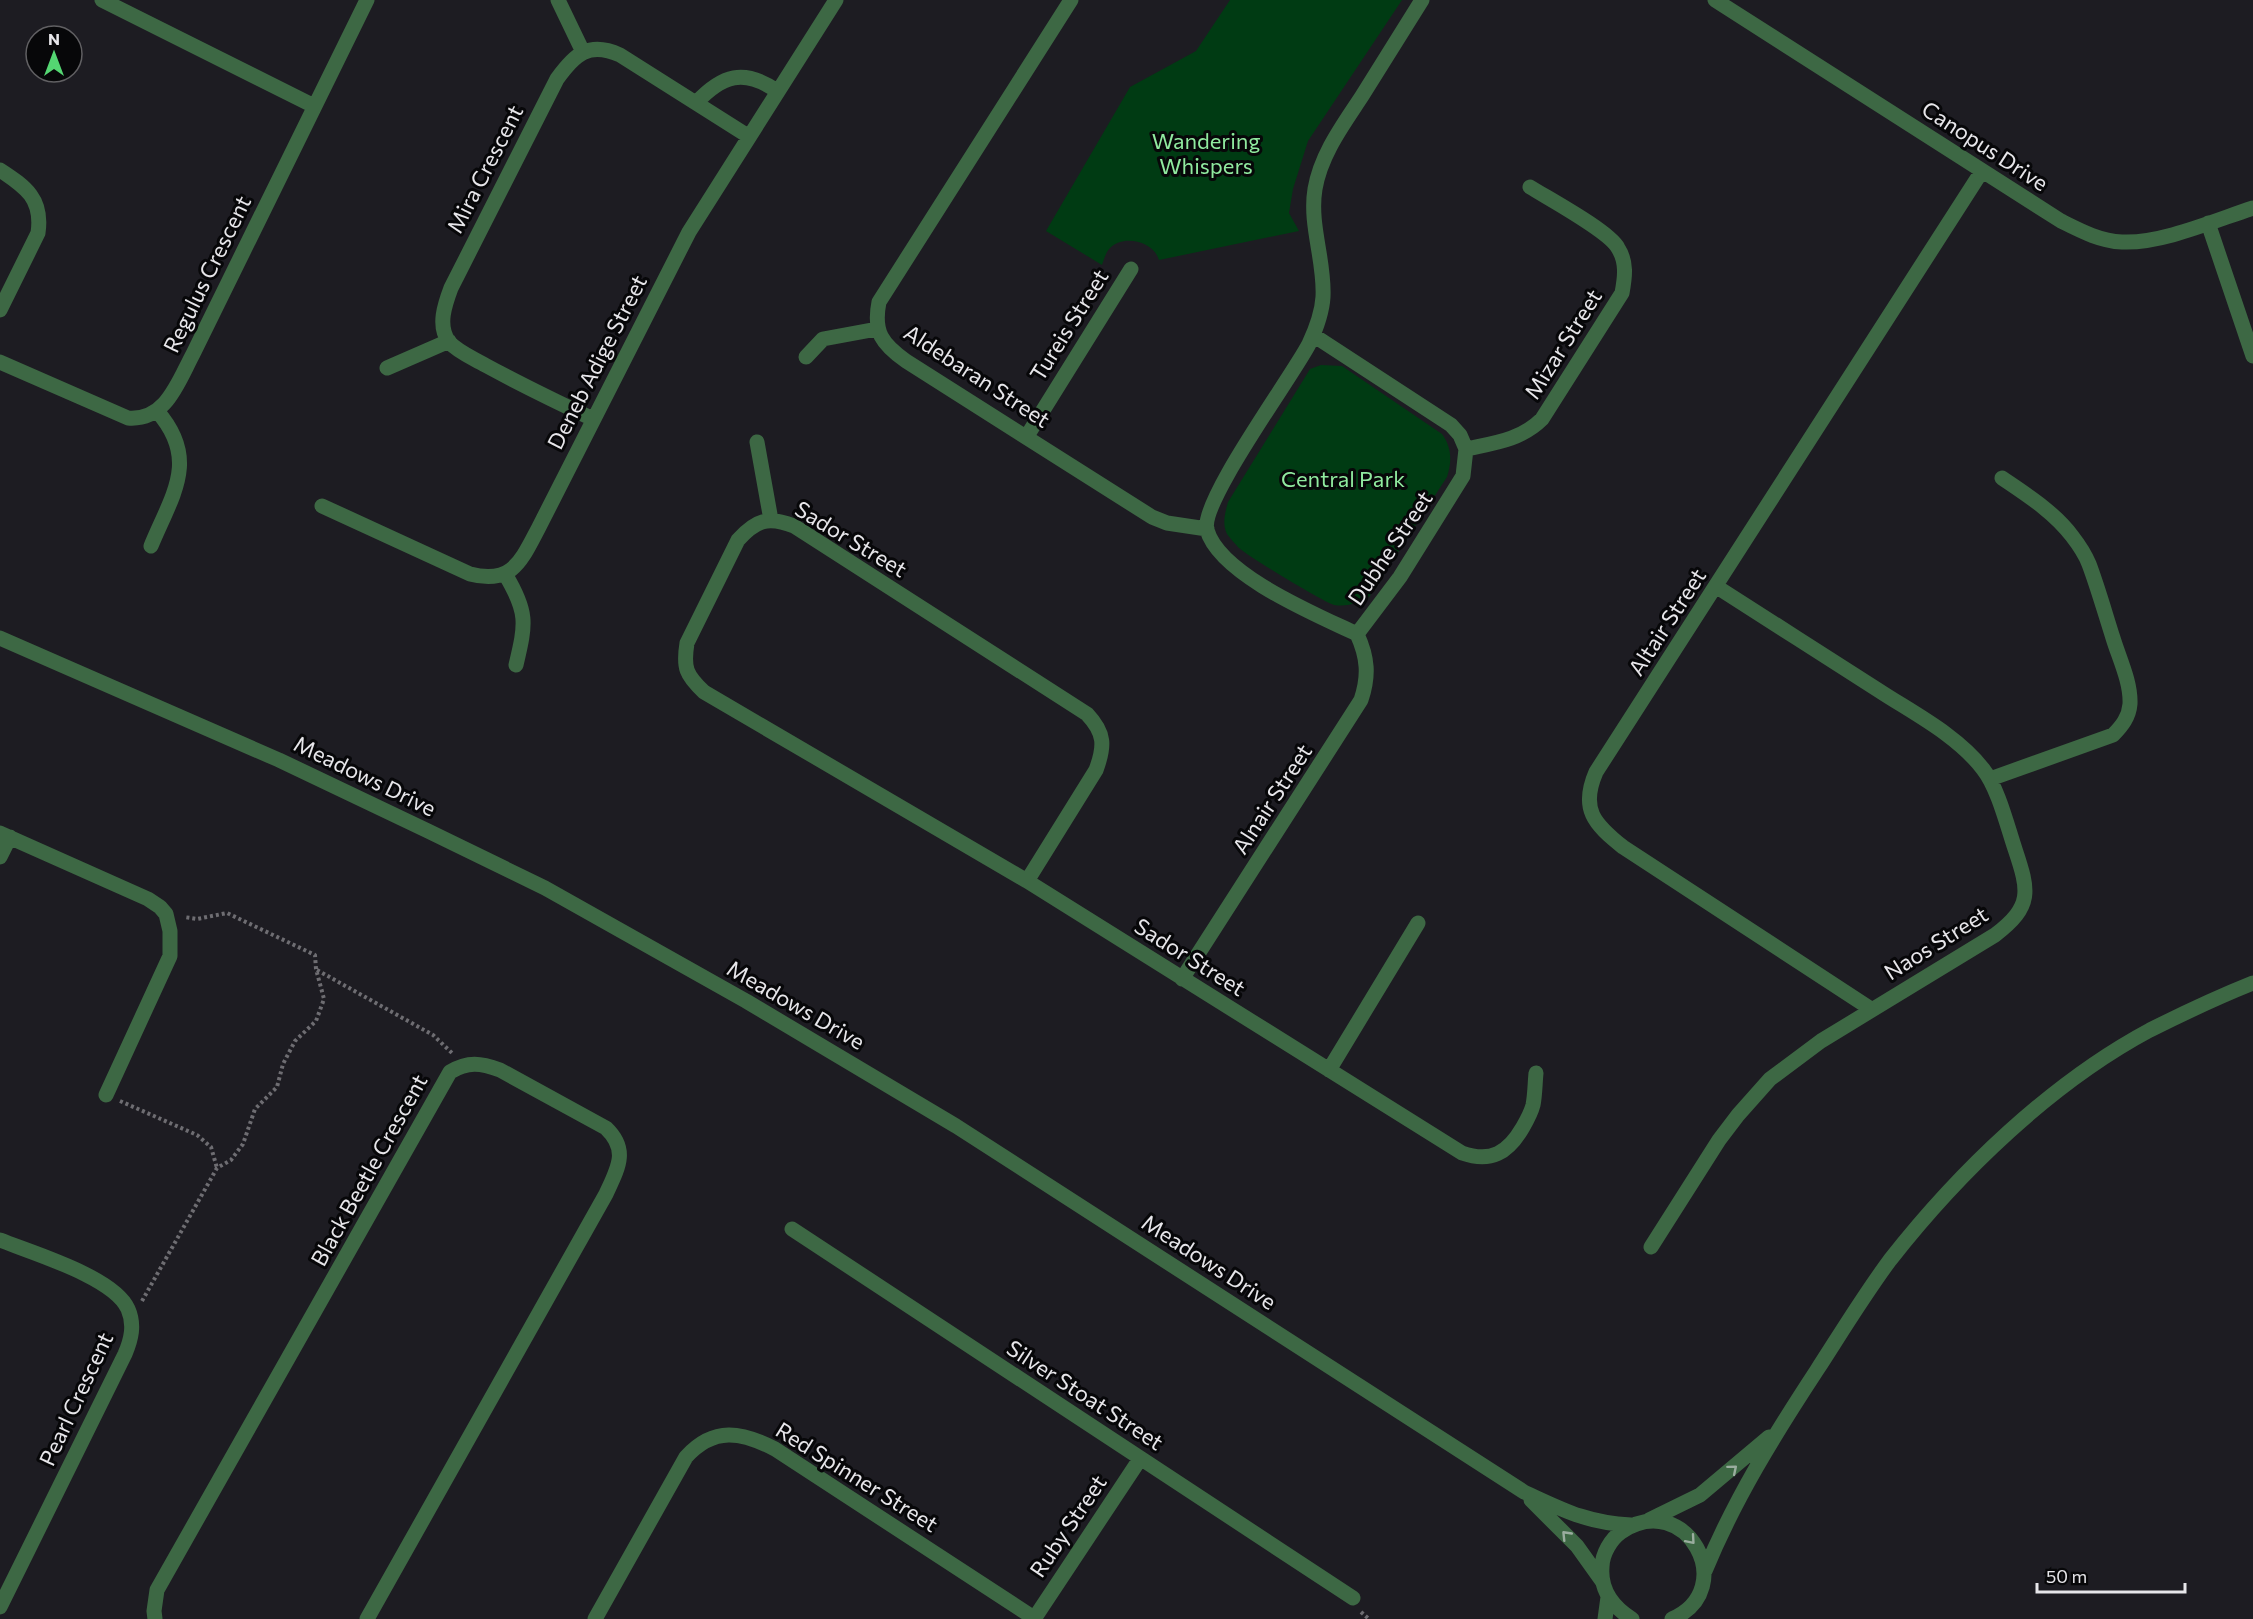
<svg xmlns="http://www.w3.org/2000/svg" width="2253" height="1619" font-family="Commissioner,sans-serif">
<style>
.green{fill:#003b13}
.lines{fill:none;stroke-linecap:round;stroke-linejoin:round}
.path{stroke:#6e6d72;stroke-width:4;stroke-dasharray:3 3;stroke-linecap:butt}
.minor{stroke:#3d6844;stroke-width:15}
.oneway{stroke:#9aad9f}
.labels{text-anchor:middle;stroke-width:6;stroke-linejoin:round;paint-order:stroke}
.park-label{font-size:22px;fill:#90ea9f;stroke:#070709}
.street-label{font-size:22px;fill:#e7e6ea;stroke:#070709}
</style>
<rect width="100%" height="100%" fill="#1d1c22"/>
<!-- green -->
<path class="green" d="M1230,0H1402L1308,141L1293,189L1289,213L1299,231L1159,260C1154,242 1124,234 1110,248C1106,252 1104,259 1102,265L1046,231L1130,87L1196,51Z
M1321,365L1342,366L1442,434C1452,448 1452,461 1447,477L1369,597C1358,603 1347,607 1334,605C1323,602 1249,557 1239,548C1236,545 1230,538 1227,534C1222,524 1225,513 1228,502L1310,369Z"/>
<g class="lines">
<!-- path -->
<path class="path" d="M317,970L433,1035L452,1053
M120,1101L197,1135L211,1147L217,1168
M142,1301L217,1168L231,1160L243,1144L255,1109L277,1087L283,1064L295,1041L316,1021L324,999L316,969L315,955L227,913L197,919L184,917
M1361,1612L1369,1619"/>
<!-- minor -->
<path class="minor" d="M102,0L314,106
M558,0L583,52
M1071,0L879,302C873,332 882,344 906,361L1152,517L1167,523L1207,529
M1715,0L2061,221C2081,231 2100,241 2122,242C2161,244 2216,220 2253,208
M696,103C722,75 744,68 777,91
M0,170C26,187 43,199 38,233L0,310
M2208,223L2253,356
M1313,335L1451,425L1460,435L1466,449L1463,476L1400,577L1357,634
M806,357L823,339L877,329
M0,362L128,418C166,421 178,382 193,354L367,0
M387,368L449,341
M593,419C557,402 520,384 485,365C473,358 458,352 449,342C437,326 445,304 451,288L557,79C575,54 589,41 620,55L748,136
M1027,436L1131,269
M757,442L771,520
M1466,449C1494,443 1521,440 1542,419L1622,293C1625,277 1627,262 1618,248C1609,231 1549,199 1530,187
M322,506L470,574C512,585 521,561 538,529L689,232L836,0
M151,546C172,495 200,460 157,411
M505,574C528,612 526,623 516,665
M1357,634C1317,615 1220,575 1207,530C1199,503 1292,377 1309,344C1316,329 1322,314 1323,297C1325,261 1309,225 1315,189C1321,154 1343,125 1362,96C1382,64 1402,32 1422,0
M0,638L279,760L428,831L545,888L746,1001L956,1126L1524,1492C1563,1510 1587,1523 1631,1525
M1990,779L2113,735C2122,726 2129,717 2130,704C2131,682 2119,658 2113,638C2105,613 2098,588 2089,564C2085,554 2079,545 2072,536C2054,512 2027,495 2002,478
M0,833L148,899L160,907L166,914L170,931V956L106,1095
M0,857L10,837
M1027,881L1096,770C1105,746 1105,733 1087,714L794,526C768,516 756,520 738,540L687,643C683,668 686,675 704,692L1027,881L1462,1153C1491,1163 1508,1153 1523,1127C1527,1120 1531,1113 1533,1105C1535,1095 1535,1083 1536,1073
M1182,979L1361,700C1369,676 1368,658 1357,634
M1871,1009L1623,847C1594,824 1580,809 1596,772L1982,171
M1329,1070L1418,923
M792,1229L1353,1598
M0,1240C32,1253 114,1277 128,1309C135,1325 131,1340 125,1354L0,1607
M1651,1247L1719,1140L1738,1115L1770,1079L1821,1041L1995,935C2033,906 2029,891 2015,849C2007,825 1998,788 1983,769C1957,735 1913,713 1878,690C1824,656 1771,621 1717,587
M1531,1500L1577,1546L1602,1581
M1649,1520L1700,1495L1769,1437
M1705,1571C1734,1500 1775,1434 1817,1370C1841,1333 1864,1295 1890,1260C1959,1172 2051,1083 2150,1030C2184,1013 2218,997 2253,983
M155,1619L154,1611L157,1590L450,1072C468,1061 481,1063 500,1070L606,1128C629,1150 618,1168 606,1194L367,1619
M595,1619L686,1457C714,1426 742,1432 775,1449L1034,1618
M1034,1619L1140,1459
M1605,1619L1608,1597
M1632,1619C1613,1607 1600,1591 1602,1567C1602,1554 1611,1539 1621,1532C1686,1488 1741,1589 1672,1619"/>
</g>
<!-- one-way arrows -->
<defs><path id="oneway-chevron" d="M-2-3.5L2.5 0L-2 3.5" fill="none" stroke-width="1.6" stroke-linecap="round" stroke-linejoin="round" transform="scale(1.5)"/></defs>
<g class="oneway">
<use href="#oneway-chevron" transform="translate(1733 1469) rotate(-40)"/>
<use href="#oneway-chevron" transform="translate(1566 1535) rotate(-134)"/>
<use href="#oneway-chevron" transform="translate(1691 1540) rotate(49)"/>
</g>
<g class="labels">
<!-- park labels -->
<g class="park-label">
<text x="1206" y="149">Wandering<tspan x="1206" dy="25">Whispers</tspan></text>
<text x="1343" y="487">Central Park</text>
</g>
<!-- street labels -->
<g class="street-label">
<text transform="translate(1985 146) rotate(33)" y="8">Canopus Drive</text>
<text transform="translate(485 169) rotate(-63)" y="8">Mira Crescent</text>
<text transform="translate(207 274) rotate(-64)" y="8">Regulus Crescent</text>
<text transform="translate(1069 325) rotate(-58)" y="8">Tureis Street</text>
<text transform="translate(1563 344) rotate(-58)" y="8">Mizar Street</text>
<text transform="translate(597 362) rotate(-63)" y="8">Deneb Adige Street</text>
<text transform="translate(977 376) rotate(33)" y="8">Aldebaran Street</text>
<text transform="translate(851 539) rotate(31)" y="8">Sador Street</text>
<text transform="translate(1390 548) rotate(-56)" y="8">Dubhe Street</text>
<text transform="translate(1667 622) rotate(-57)" y="8">Altair Street</text>
<text transform="translate(365 776) rotate(26)" y="8">Meadows Drive</text>
<text transform="translate(1272 799) rotate(-57)" y="8">Alnair Street</text>
<text transform="translate(1936 943) rotate(-32)" y="8">Naos Street</text>
<text transform="translate(1190 957) rotate(32)" y="8">Sador Street</text>
<text transform="translate(796 1005) rotate(30)" y="8">Meadows Drive</text>
<text transform="translate(369 1170) rotate(-61)" y="8">Black Beetle Crescent</text>
<text transform="translate(1209 1262) rotate(33)" y="8">Meadows Drive</text>
<text transform="translate(1085 1395) rotate(33)" y="8">Silver Stoat Street</text>
<text transform="translate(76 1399) rotate(-65)" y="8">Pearl Crescent</text>
<text transform="translate(857 1477) rotate(32)" y="8">Red Spinner Street</text>
<text transform="translate(1068 1526) rotate(-56)" y="8">Ruby Street</text>
</g>
</g>
<!-- north arrow -->
<g transform="translate(54 54)"><circle r="28" fill="#070709" stroke="#616063" stroke-width="1.5"/>
<path d="M0-4.5L10 22L0 15L-10 22Z" fill="#54d672"/>
<text y="-9" font-size="16" font-weight="bold" text-anchor="middle" fill="#e7e6ea">N</text>
</g>
<!-- scale -->
<path d="M2037 1583v9h148v-9" fill="none" stroke="#e7e6ea" stroke-width="3"/>
<text x="2046" y="1583" font-size="18" fill="#e7e6ea" stroke="#070709" stroke-width="4.5" paint-order="stroke">50 m</text>
</svg>
